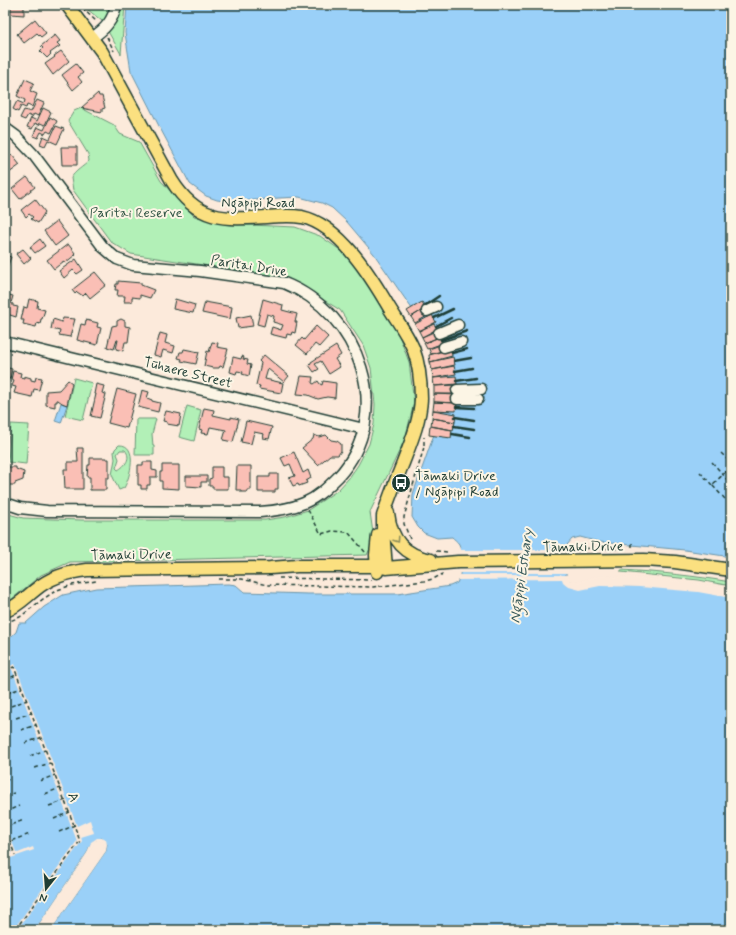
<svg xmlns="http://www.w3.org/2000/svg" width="736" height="935" font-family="Mynerve,sans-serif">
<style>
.green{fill:#b2f0b7;stroke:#689676;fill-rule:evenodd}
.water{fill:#9ad0f8;stroke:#6995aa}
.pier{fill:#fceadb}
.building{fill:#fabfb5;stroke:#1f3d34}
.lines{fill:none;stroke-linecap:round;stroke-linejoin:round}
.minor-casing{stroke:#1f3d34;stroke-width:13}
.major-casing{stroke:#1f3d34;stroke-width:15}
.path{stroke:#1f3d34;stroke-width:1.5;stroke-dasharray:4 3;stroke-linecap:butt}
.minor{stroke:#fcf5e5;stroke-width:10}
.major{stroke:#fbe080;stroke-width:12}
.rail{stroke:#1f3d34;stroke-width:2.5}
.oneway{stroke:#8d8e5a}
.labels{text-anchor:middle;stroke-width:4;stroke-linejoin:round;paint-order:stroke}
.street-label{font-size:14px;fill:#1f3d34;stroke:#fcf5e5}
.park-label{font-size:14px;fill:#355848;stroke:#fcf5e5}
.poi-label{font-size:14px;fill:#1f3d34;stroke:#fcf5e5;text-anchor:start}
.water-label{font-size:15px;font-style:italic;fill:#385a5b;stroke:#fcf5e5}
</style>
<rect width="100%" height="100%" fill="#fceadb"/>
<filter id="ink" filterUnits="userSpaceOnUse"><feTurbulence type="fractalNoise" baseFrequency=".025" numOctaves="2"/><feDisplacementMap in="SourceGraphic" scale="8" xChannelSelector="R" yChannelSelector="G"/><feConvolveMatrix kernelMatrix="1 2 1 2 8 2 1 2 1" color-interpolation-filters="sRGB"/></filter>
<g filter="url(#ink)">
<!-- green -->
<path class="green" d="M82,5H125L121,54L102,21Z
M81,108L114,125L120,134L139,142L161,181L194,216L228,224L295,227L320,236L346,254L367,282L397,330L409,362L414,403L405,439L370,512L374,540L367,555L70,562L41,575L12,599L5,602V513L23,518L82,520H265L285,517L308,510L338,490L349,478L358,465L369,444L374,424L375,404L371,368L363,345L340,310L288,278L131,254L111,242L73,190L71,178C75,171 83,167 89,161L88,154L68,121L74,111Z
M74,378L92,383L83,420L65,416Z
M187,406L201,410L194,441L179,437Z
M136,419H156L152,434L153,446H154V455H135Z
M11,424L29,425L26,464L8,462Z
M119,445C139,444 130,478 124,488L119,490L112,475L115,459L114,452L115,449ZM120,450H125C132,458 125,466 118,470L116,468L119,459L117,454Z
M621,570C658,572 695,576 731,582V586L699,580L621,572Z"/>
<!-- water -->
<path class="water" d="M127,5H731V557L685,550L599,542L580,537L572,539L567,545L566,576V580L579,584L731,590V930H51L106,851L107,844L102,838C90,841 91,843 87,853L35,930H5V642L16,632L19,623H26L44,607L63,595L96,588L229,584L236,585L244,592L308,594H398L450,586L457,583C462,574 463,554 459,544C457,541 454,539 452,537L437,538L424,533L418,527L412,517L413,494L438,423L439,407L436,362L427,336L417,316L374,254L347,222L332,208L322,203L299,197L279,198L231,202L217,200L206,196L190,184L160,128L131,71L125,33Z
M61,403L67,405L61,423L55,421Z"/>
<!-- pier -->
<path class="pier" d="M458,550H568V573H459Z
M560,574L562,575H568L569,580L579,582L597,576H607L679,581L713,586L731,589V598L698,592L639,587L600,586L580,590L569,587L563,582L562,579L458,580V575H560Z
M15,664L77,826L90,820L94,833L81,837L82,841L17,930H13L77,841L12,669L5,671V668Z
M5,823L16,852L18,853L33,847L34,850L5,860V858L12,854L5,833Z
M97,838H102L106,840L107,844L106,851L51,930H49L104,850L105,844L103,841L97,840L93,843L89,854L38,930H35L87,853L91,842Z"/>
<!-- building -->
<path class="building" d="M11,5H24V15L11,14Z
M35,19L46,33L41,37L37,33L24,43L17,34Z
M55,35L60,41L57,43L60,46L50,53L51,54L47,58L40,51L43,48L41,46Z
M61,51L69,61L53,75L45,64L55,57L54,56Z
M76,64L83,73L78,77L82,82L73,90L62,75Z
M25,79L34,83L30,91L37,94L32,107L27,105L26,108L21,106L18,112L13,109L17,101L24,104L25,100L17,96Z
M98,93L99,96H102L105,108L102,109V112L81,108Z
M37,100L44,103L38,116L34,114L32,117L28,115L25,120L20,118L24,110L31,112Z
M43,108L51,112L45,125L40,123L39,125L35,123L32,129L27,127L31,118L37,121Z
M50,117L57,121L51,133L47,131L45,134L41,132L38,138L33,136L37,127L44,130Z
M56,126L64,129L57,144L48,140L45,146L40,144L43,136L50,139Z
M61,147H77V165H62Z
M12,155L20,165L5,176V160Z
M27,177L35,187L20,199L12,189Z
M35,199L45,212L38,223L31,219L33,217L29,214L26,217L21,210Z
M57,221L68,236L55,246L44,231Z
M40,239L45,246L35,253L30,247Z
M68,244L75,253L74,254L75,255L65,263L64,261L54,269L47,260Z
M23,249L31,258L24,264L16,254Z
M5,255L11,257L5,273Z
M76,259L83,270L77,274L73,270L64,278L59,271Z
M95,272L106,285L90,298L86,293L83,296L77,292L75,294L72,290Z
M118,281L141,283V285L154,290L150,298L140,295V298L132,297V302H124L125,296H117L118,290H115L116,284H118Z
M5,294L13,296L11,303L13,304V306L18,307L16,317L7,314V312L5,311Z
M29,299L38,301L37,308L45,310L42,319H41L40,324L37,323L36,327L23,324L24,320H21L24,307L27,308Z
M175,299L195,305L193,313L173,309Z
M263,299L283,305L282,310L297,314L295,322H297L295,333L292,332L291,335L287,334L286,338L270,334L272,327L281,330L283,325L273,322L274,316L267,314L264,326L257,324Z
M205,302L232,307L230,319L202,313Z
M422,302L426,308L411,317L407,311Z
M426,308L429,315L415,323L411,317Z
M251,315L253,326L238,328L236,318Z
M432,315L436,322L419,331L415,324Z
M63,318L75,319L70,337L59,335L60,331L51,329L53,319L62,322Z
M121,319L125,321V326L130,327L128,342H125L123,351L116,349L118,340H117L114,349L107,347L112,326L117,325V321Z
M86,320L98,323L97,327L101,328L97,345L77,340L81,324L85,325Z
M434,324L437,329L422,337L419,331Z
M316,326L328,337L319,347L315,344L307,354L296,345L302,338L304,340Z
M438,330L441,336L425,343L422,337Z
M160,333L167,335L165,343L175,346L173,353L163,350L161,357L154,355Z
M440,337L443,343L427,349L424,343Z
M212,342L218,343L217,347L228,349L223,367L220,366L219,368H213L204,366L207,351L209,352Z
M443,344L445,350L431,354L429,349Z
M336,346L341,355L335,359L340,367L329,374L321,361L315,364L319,369L314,372L309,365L311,363V362Z
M184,349L199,352L196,364L181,361L182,359L178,358L180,352H183Z
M451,349L452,356L430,362L429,355Z
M264,355L289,376L284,382L268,369L265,379L283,383L281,393L259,389L260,386L256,385L261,363L259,361Z
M242,356L244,357L243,359L248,360L247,364L251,365L249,376L242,374L243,372L237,371L236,374L230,372L233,357L241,359Z
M453,357L455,365L432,370L430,362Z
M454,366L456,374L433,378L432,370Z
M5,367L12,369L10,379L5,378Z
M13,371L21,373L20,377L24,378V376L31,378V380L35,381L36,377L42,378L39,390L34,389L32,397L14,393L16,387L12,386L14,381L11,380Z
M301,376L313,377L312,383L314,384L318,381L320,384L322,385L323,381L336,383L335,398L327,397L318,399L308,395L297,394Z
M456,376L457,384L434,386L433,378Z
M68,380L72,383L67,405L62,403L58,400H57V402H55V407L46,405V391L59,390Z
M96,384L104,386L102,393L106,394L100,418L91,416L96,394H94Z
M457,385V394H434V386Z
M117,389L136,394L127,428L108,423Z
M142,390L149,392L147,398L152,400V401L160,403L158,412L138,407Z
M434,394L457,395V403L434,402Z
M434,402L457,403L456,411L433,410Z
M204,408L214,410L213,415L231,419V417L239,419L233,442L223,440L226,430L210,427L208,434L201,433L202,430L199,429Z
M433,410L456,414L455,422L432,418Z
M166,411L181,414L179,426L167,424V422L163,421Z
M432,418L455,422L453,430L431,426Z
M246,421L272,427L269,439L263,438L264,434L254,432L251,444L241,442Z
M430,426L452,430L451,438L429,435Z
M314,435L319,437L326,435L331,440L337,441L341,444V451L338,455H330L318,465L302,448L313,439Z
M5,436H8L7,460H5Z
M77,448H83V489H65L64,469H68V462H78Z
M294,452L303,473L308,470L311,478L306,481L307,483L299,486L298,484L293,486L289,478L295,476L290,464L285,466L281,458Z
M90,458H106V459H109V478H106V490H90V477H87L88,465H90Z
M143,462H152V470L157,471V477H150V485H147V489H141V485H138V465H143Z
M162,465H179V489L162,488V481H160V472H162Z
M237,466H251V490H247V492H241V490H236Z
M5,467H16V469L24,472L23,480L15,483V485H5Z
M212,467H222V477H228V489H213V486H209V479L212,478Z
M270,474H278V489H275V492H258V477H270Z
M186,476H207V482H201V487L186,486Z"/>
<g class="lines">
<defs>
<path id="minor" d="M92,38C105,29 113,21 116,5
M5,128L16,136L33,154L103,247L117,259L133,265L200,271L284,283C360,313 396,414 338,477C328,487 318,497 304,503C290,509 275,511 260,512L47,511L20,508L5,503
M427,311L436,307
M439,333L458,325
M5,342L364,429
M444,347L461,342
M457,390L481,389
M457,399H478"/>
<path id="major" d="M67,5L102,52L172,181C197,221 224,220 266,217C278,216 291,215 302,217C340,225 372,278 390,309C398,322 407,334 413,348C419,364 421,382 421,399C420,421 411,442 403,463C396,480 389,498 383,516V530L386,568
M388,513C391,540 404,555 431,560
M377,572L376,555L378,535
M5,611C17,607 26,597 35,590C50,577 68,572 87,570L270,568L297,566H377L386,568L458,562L644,560L675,562L731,570"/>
</defs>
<!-- minor casing -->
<use href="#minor" class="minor-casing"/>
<!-- major casing -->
<use href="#major" class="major-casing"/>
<!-- path -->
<path class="path" d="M82,8L97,22
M107,37L114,51
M721,453L731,463
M712,462L731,484
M700,472L712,485
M725,499L712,485L731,467
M308,510L321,534L332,531L348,532L366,553
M410,539L404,524V517L424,447V437
M632,547V540
M578,550L590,548L624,549
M436,551L448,552
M279,578L372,580
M219,579H242L267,585L373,587L424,581L433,579L443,574
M5,623L20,617L43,599L57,590L72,585L96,581
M5,670L14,667L80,841L15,930
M5,680L16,675
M7,693L22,688
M11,706L27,700
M16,718L31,713
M21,730L36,725
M25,743L40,738
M30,756L45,750
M35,768L50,763
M5,781L9,779
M40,781L55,775
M45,794L60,788
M5,796L14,793
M49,806L66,800
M5,812L19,806
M54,819L70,812
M5,827L24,820
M5,828L15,855
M59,832L75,825
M5,843L30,834"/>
<!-- minor -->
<use href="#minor" class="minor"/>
<!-- major -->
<use href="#major" class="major"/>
<!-- rail -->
<path class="rail" d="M424,306L439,296
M434,318L453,309
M436,326L451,318
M441,340L467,331
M452,353L467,349
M454,361L471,358
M455,371L472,368
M456,381L476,378
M456,407L474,408
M455,417L474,420
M454,426L474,429
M452,434L470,437"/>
</g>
<!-- one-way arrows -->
<defs><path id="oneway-chevron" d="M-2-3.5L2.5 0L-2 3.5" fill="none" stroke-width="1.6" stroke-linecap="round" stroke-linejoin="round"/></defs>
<use class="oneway" href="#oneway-chevron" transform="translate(397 540) rotate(56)"/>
</g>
<!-- icons -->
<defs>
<symbol id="bus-disc" viewBox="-11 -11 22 22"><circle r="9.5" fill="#1f3d34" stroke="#fcf5e5"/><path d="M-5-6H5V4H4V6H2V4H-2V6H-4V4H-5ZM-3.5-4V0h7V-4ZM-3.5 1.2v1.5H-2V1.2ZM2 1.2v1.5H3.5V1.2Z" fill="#fff"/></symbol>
</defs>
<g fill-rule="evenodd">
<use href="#bus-disc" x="390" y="472" width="22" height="22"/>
</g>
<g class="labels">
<!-- street labels -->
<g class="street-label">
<text x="258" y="207">Ngāpipi Road</text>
<text transform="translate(249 265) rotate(9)" y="5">Paritai Drive</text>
<text transform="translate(188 372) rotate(14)" y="5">Tūhaere Street</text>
<text transform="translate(583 546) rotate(-1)" y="5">Tāmaki Drive</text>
<text transform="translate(131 554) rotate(-1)" y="5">Tāmaki Drive</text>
<text transform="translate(74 797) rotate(69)" y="5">A</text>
</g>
<!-- park labels -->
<g class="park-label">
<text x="136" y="217">Paritai Reserve</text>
</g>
<!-- poi labels -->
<g class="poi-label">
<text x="415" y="480">Tāmaki Drive<tspan x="415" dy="16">/ Ngāpipi Road</tspan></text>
</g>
<!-- water labels -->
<g class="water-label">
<text transform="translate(521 576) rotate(-82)" y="5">Ngāpipi Estuary</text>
</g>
</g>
<!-- margin -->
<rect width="736" height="935" fill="none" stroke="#fcf5e5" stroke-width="20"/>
<rect x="10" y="10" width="716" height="915" fill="none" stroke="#1f3d34" stroke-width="1.5" filter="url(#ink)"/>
<!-- north arrow -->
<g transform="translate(46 889) rotate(197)" stroke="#fcf5e5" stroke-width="3" paint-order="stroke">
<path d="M0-3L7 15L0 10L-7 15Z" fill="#1f3d34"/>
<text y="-6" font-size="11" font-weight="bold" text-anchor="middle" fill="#1f3d34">N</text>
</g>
</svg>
